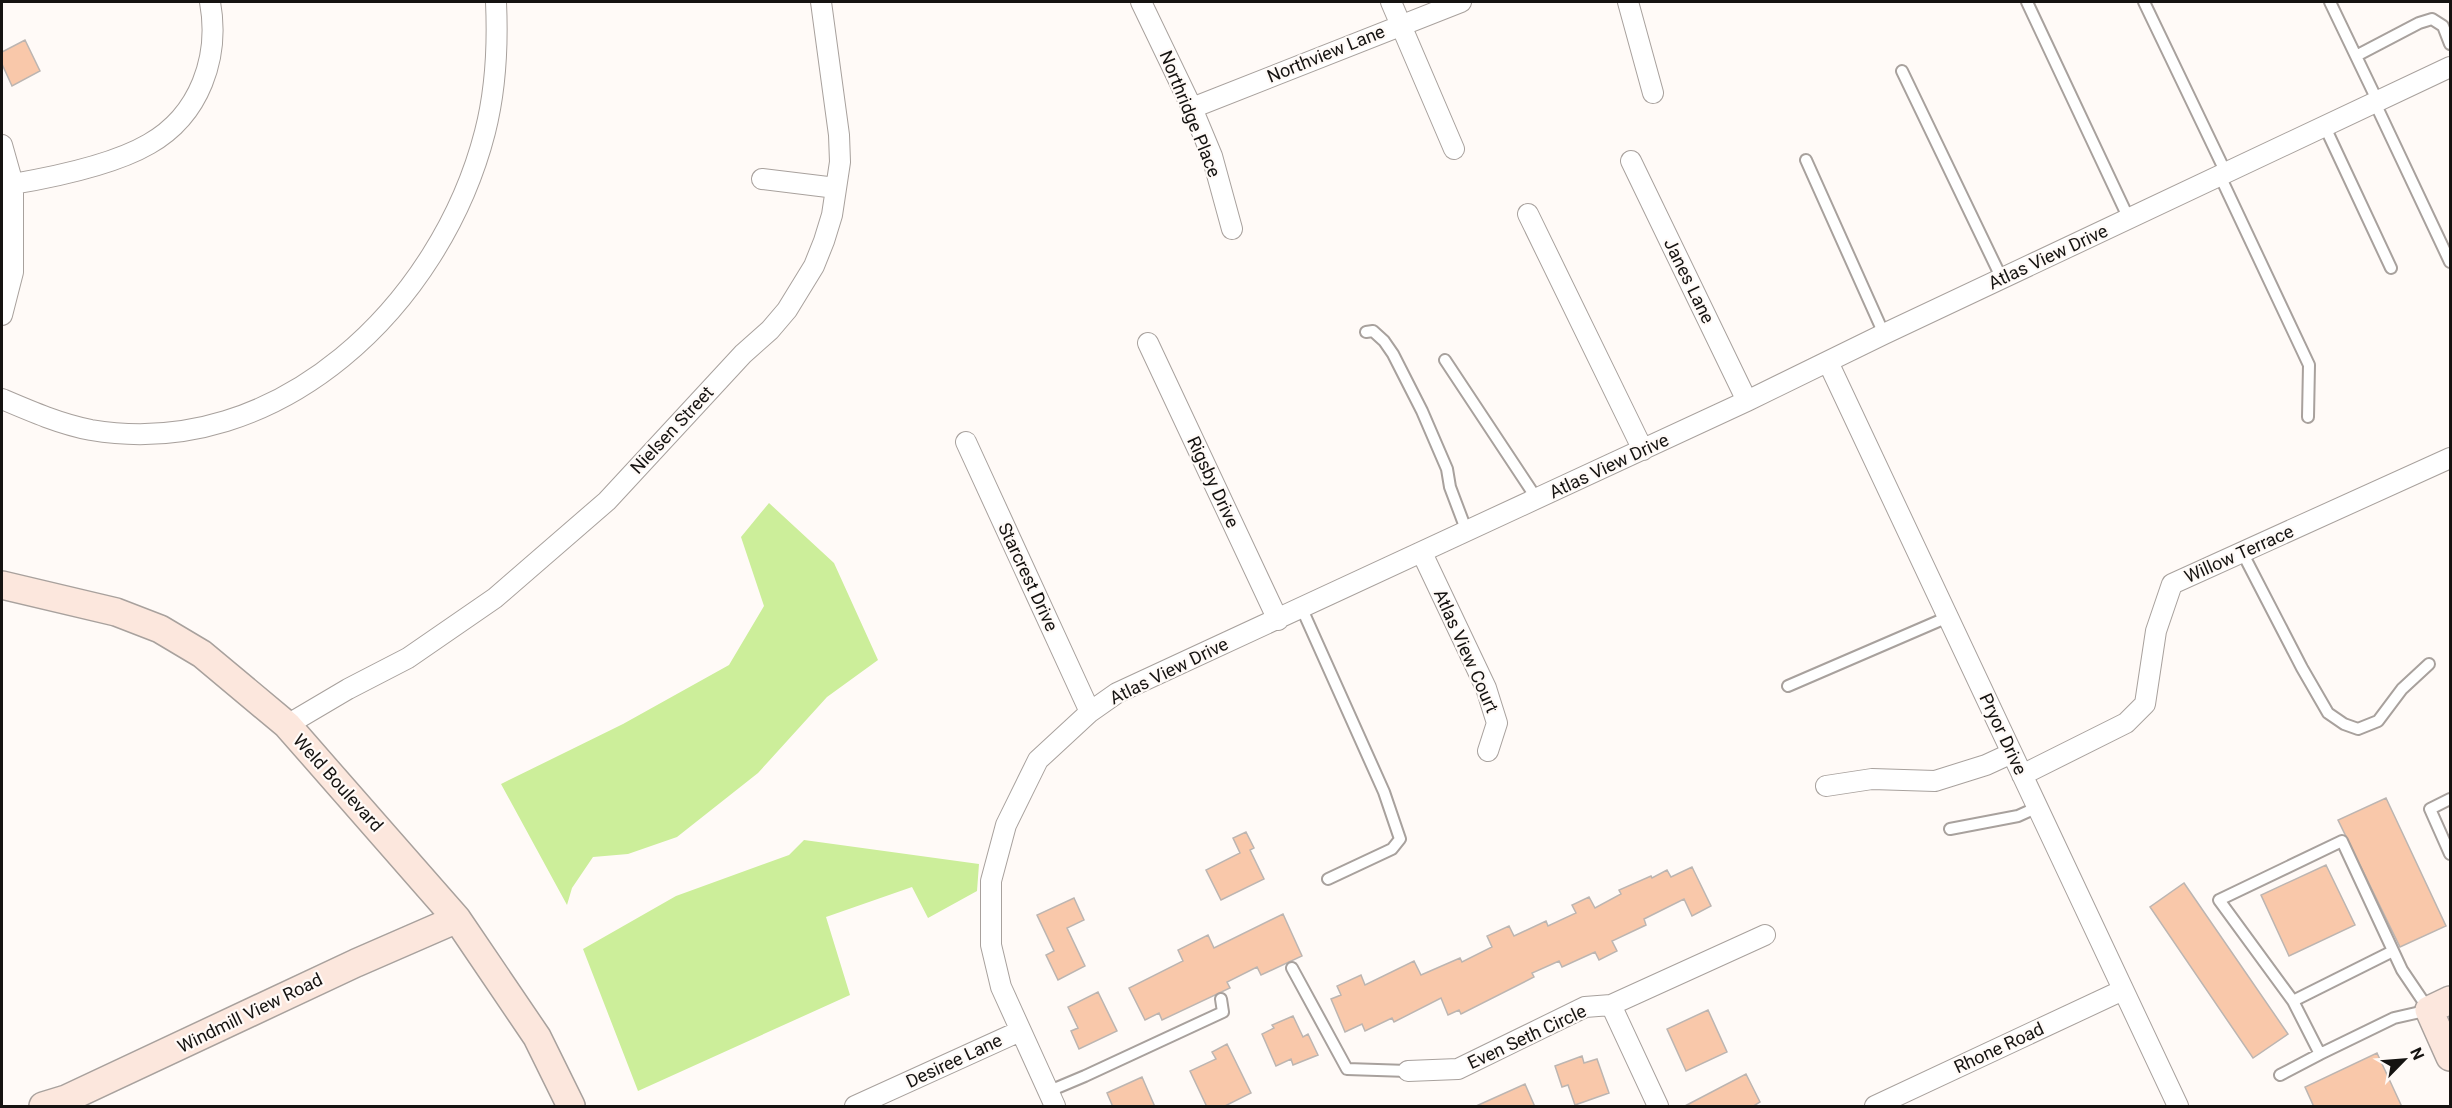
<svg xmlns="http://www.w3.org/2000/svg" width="2452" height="1108" font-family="Roboto,sans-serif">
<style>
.green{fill:#ccee9a}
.building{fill:#f9c8aa;stroke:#bcb5b1;stroke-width:1.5}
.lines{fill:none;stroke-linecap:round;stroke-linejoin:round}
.lane-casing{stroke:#a8a19d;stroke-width:14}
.street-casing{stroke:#a8a19d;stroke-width:22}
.secondary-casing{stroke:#a8a19d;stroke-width:30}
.lane{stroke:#fff;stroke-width:10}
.street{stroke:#fff;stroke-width:20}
.secondary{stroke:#fce7dd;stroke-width:27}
.labels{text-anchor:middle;stroke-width:4.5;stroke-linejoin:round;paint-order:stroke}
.street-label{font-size:18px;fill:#151311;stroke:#fffaf7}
</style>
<rect width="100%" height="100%" fill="#fffaf7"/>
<!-- green -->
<path class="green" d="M769,503L834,563L878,660L827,697L758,773L677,837L628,854L593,857L572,888L567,905L501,784L623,724L729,665L764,606L741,537Z
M804,840L979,864L977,891L928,918L912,887L826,917L850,995L638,1091L583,949L676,896L789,855Z"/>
<!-- building -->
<path class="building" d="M25,40L40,71L12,86L2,64V52Z
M2386,798L2446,926L2400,947L2338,820Z
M1246,832L1254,848L1250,850L1264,879L1221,900L1206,870L1240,853L1233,838Z
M2326,865L2355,925L2289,956L2261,895Z
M1692,867L1711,906L1692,916L1684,899L1644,919L1646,925L1612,941L1617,951L1599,960L1595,952L1562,967L1559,961L1532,973L1534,977L1461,1014L1459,1010L1448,1015L1441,998L1394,1022L1392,1018L1365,1031L1362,1024L1345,1032L1331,999L1341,995L1337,986L1361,975L1365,985L1414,961L1421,975L1460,958L1462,962L1492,947L1487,936L1509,926L1514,936L1546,921L1548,926L1576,913L1572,905L1589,897L1595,908L1621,894L1619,890L1651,876L1652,878L1667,870L1671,877Z
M2184,883L2288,1034L2253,1058L2150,907Z
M1074,898L1084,920L1067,928L1085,966L1058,980L1046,955L1054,951L1037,915Z
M1283,914L1302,956L1261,975L1257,967L1227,982L1230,988L1162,1020L1159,1013L1145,1020L1129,988L1183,961L1178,950L1208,935L1214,948Z
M1098,992L1117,1031L1079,1049L1071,1031L1078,1028L1068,1007Z
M1708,1010L1727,1052L1686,1071L1667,1029Z
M1293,1016L1303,1037L1308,1034L1318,1055L1293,1065L1291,1059L1276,1066L1262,1034L1274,1028L1272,1025Z
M1227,1044L1251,1093L1223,1107H1207L1190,1071L1216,1059L1212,1052Z
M2377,1053L2402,1107H2314L2305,1087Z
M1582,1056L1584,1063L1597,1059L1609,1093L1575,1105L1568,1085L1562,1087L1555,1066Z
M1746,1074L1760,1102L1752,1107H1683Z
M1142,1077L1155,1107H1113L1107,1093Z
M1525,1084L1535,1107H1474Z"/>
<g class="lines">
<defs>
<path id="lane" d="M2027,2L2129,219
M2144,2L2226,173
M2330,2L2378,102
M2356,56L2419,23L2432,19L2443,26L2450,44
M1902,71L2002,279
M2375,103L2450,262
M2325,127L2391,268
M1806,160L1884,334
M2220,176L2309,365L2308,417
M1366,332L1373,331L1384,341L1393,354L1422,411L1447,469L1450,487L1467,532
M1445,360L1537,499
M2242,552L2302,668L2328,713L2344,724L2358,729L2378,721L2402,689L2429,664
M1302,609L1384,792L1400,839L1392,849L1328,879
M1788,686L1948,617
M2450,799L2430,809L2450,854
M1950,829L2018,816L2038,807
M2342,841L2402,970L2429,1010L2394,1018L2320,1054L2293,1001L2219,900Z
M1292,968L1347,1069L1408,1071
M2293,1001L2393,951
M2280,1075L2320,1054
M1047,1092L1085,1076L1223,1012L1221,999"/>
<path id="street" d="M1141,2L1192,108L1212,156L1232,229
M1391,2L1454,149
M1628,2L1653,93
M1192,108L1461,2
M2,145L13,184V272L2,315
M1631,161L1747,401
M762,179L836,188
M13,184C54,177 113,165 149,144C200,115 220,57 210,2
M1528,214L1643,450
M1148,343L1278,620
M1828,362L2178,1106
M2,399C30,411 60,424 91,430C279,462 441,304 485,132C496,89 498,46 496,2
M966,442L1090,712
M1422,553L1486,688L1497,723L1488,751
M287,725L348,689L408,658L495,598L607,501L743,354L770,330L787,310L814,266L824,241L832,215L840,162L839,135L821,2
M2022,775L2126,723L2145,704L2156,631L2172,584L2450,458
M1826,786L1872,779L1935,781L1986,765L2012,753
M1611,1005L1658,1106
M1408,1071L1458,1069L1585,1007L1611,1005L1765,935
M855,1106L1020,1031
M1055,1106L1001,987L991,945V881L1006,825L1038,760L1090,712L1117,693L1747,401L1884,334L2450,67
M1875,1106L2123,990"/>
<path id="secondary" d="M2,585L116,612L160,629L202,654L287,725L457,919L537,1037L571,1106
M2450,1000L2429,1010L2450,1057
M43,1106L66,1099L356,963L457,919"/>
</defs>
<!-- lane casing -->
<use href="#lane" class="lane-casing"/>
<!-- street casing -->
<use href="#street" class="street-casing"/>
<!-- secondary casing -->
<use href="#secondary" class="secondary-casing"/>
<!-- lane -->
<use href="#lane" class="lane"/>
<!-- street -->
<use href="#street" class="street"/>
<!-- secondary -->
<use href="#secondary" class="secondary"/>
</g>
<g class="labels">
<!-- street labels -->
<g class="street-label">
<text transform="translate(1326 54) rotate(-22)" y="6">Northview Lane</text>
<text transform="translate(1190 114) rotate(68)" y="6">Northridge Place</text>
<text transform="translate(2048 257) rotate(-25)" y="6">Atlas View Drive</text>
<text transform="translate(1689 281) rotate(64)" y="6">Janes Lane</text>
<text transform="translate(672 430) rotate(-47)" y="6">Nielsen Street</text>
<text transform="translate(1609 466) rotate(-25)" y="6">Atlas View Drive</text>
<text transform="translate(1213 482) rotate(65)" y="6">Rigsby Drive</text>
<text transform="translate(2239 554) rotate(-24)" y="6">Willow Terrace</text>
<text transform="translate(1028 577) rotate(65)" y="6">Starcrest Drive</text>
<text transform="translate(1466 651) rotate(66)" y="6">Atlas View Court</text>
<text transform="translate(1169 671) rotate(-26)" y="6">Atlas View Drive</text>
<text transform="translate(2003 734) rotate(65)" y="6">Pryor Drive</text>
<text transform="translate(338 783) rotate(48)" y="6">Weld Boulevard</text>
<text transform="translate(250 1013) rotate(-26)" y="6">Windmill View Road</text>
<text transform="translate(1527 1037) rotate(-25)" y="6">Even Seth Circle</text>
<text transform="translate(1999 1048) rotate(-25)" y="6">Rhone Road</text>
<text transform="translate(954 1061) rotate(-25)" y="6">Desiree Lane</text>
</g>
</g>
<!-- border -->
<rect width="2452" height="1108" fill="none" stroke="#151311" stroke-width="6"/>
<!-- north arrow -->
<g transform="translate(2404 1060) rotate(65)" stroke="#fffaf7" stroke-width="4.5" paint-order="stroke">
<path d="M0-4.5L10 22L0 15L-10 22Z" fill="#151311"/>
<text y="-9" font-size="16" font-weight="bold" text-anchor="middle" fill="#151311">N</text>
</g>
</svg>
